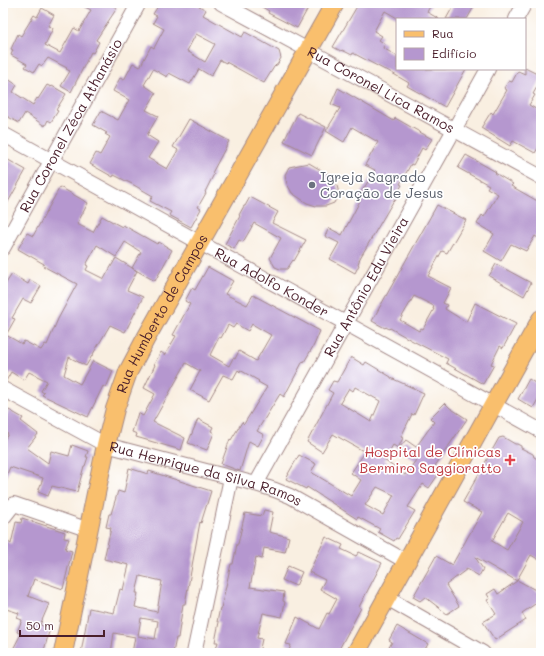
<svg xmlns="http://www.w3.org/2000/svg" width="544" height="656" font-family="Mali,sans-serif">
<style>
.building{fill:#b597cf;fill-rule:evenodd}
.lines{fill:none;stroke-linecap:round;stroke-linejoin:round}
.minor-casing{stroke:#a28786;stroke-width:16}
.major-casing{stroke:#a28786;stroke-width:20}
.minor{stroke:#fff;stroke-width:14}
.major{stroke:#f9bf6d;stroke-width:18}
.worship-dot{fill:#6b7280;stroke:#fff;stroke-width:1.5}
.health-dot{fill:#e0444e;stroke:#fff;stroke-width:1.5}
.labels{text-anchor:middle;stroke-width:3.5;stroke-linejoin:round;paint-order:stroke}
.street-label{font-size:14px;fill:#4a1f2b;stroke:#fff}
.worship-label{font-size:14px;fill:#5b616d;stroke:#fff;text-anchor:start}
.health-label{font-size:14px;fill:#be3a42;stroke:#fff;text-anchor:end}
</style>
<rect width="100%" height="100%" fill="#fff"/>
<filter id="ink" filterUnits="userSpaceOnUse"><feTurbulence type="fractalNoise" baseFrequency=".025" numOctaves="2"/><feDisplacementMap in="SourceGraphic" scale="8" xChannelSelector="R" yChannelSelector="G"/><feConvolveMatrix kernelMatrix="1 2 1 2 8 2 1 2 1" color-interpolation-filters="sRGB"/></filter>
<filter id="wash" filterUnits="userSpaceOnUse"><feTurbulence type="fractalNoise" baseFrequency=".012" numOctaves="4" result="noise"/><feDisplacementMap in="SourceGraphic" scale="16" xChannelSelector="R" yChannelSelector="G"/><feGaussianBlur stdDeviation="0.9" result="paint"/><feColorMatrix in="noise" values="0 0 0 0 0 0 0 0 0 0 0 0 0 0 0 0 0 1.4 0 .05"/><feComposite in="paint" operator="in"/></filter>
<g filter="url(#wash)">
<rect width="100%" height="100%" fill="#f9efe1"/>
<g id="blocks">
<!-- building -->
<path class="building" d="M77,3H108L117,8L96,40L99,42L93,53L91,52L71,92L61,86L70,71L66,69L67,68L48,58L42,66L39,64L34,72L25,67L27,64L11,55L13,50L11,49L18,34L21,36L34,15L37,17L42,8L54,15L48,26L53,28L45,45L60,53L74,28L79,31L91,10Z
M160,3H194L206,10L203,15L242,37L245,32L279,51L281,58L277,65H276L274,67L264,83L226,62V63L220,60L211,76L199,69L190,84L169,73L167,77L153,69L144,85L156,93L146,110L158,116L147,135L158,142L148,158L167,169L178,150L173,147L189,119L229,141L212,173L214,174L205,192L206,193L198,207L201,209L191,227L169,215L171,212L150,201L153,196L132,184L114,175L113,177L90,164L96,153L100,155L110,137L105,134L107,133L93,125L101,111L118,120L129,100L113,91L120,78L124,80L133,63L140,67L151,46L154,48L164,29L153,23L157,16L153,14ZM196,34L215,44L205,62L187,51Z
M255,3H311L297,28L268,13L269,11Z
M359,3H432L427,12L439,19H399L385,11L374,31L382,36L379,40L385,44L383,48L397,56V69H466L445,107L407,86L409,83L385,69V70L353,53L352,55L342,50L341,51L333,47Z
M455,3H476L467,19H446Z
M525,68L541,76V80L533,94L535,95L529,105L541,112V143L535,153L513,141L510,146L481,128L491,112L493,114L507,90L504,88L509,81L512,82L518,71L525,74Z
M8,79L17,85L13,92L33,105L37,98L38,99L47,85L51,87L52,86L66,94L56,110L58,111L51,122L48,120L45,126L25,113L19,123L3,114V83Z
M338,88L394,121L395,118L432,139L425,150L422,148L413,165L411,164L400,184L402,185L398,192L400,193L395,201L394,200L360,258L358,264L359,265L355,273L330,259L339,243L325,236L329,228L342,235L361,199L358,198L375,170L365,165L378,142L352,127L344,142L326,131L340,108L331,104Z
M298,113L326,127L312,155L284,141Z
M466,155L496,172L495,173L513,184L511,186L541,203V240L535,236L526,251L511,244L501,261L484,251L494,234L477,224L482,215L484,217L498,194L487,188L489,185L458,168Z
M3,157L26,170L3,211Z
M309,163L331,176L337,186L339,193L334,203L326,206H316L307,203L292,193L287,184L285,175L289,167Z
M60,187L88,203L77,224L93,232L102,216L122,227L123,225L157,244L159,242L172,250L155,281L132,268L141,252L125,242L116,257L97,245L86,265L88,266L86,270L104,279L116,258L137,271L127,290L143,297L125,332L110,325L86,366L69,357L64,375L80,384L93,361L113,371L106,388L103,386L88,417L42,395L44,393L41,391L47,381L29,372L24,380L11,372L6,381H3V288L12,274L28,284L30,280L41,286L31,303L23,299L12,318L15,319L6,335L22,344L24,341L41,350L45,344L47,345L58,319L77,284L43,266L44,264L18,249L27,233L33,236Z
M250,197L278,212L272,223L306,240L294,261L293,260L287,269H280L275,267L270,258L281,238L254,223L243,242L239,240L234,249L225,244L240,216L239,215L244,206H245Z
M437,205L466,220L447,253L442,251L428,276L451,288L443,303L447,305L445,309L466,322L475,303L516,324L503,348L500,346L491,364L494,365L483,384L446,363L448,359L411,340L390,328L389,329L386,327L385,328L372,321ZM414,296L434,306L433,309H434L423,329L421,328L419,331L400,320Z
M496,264L531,283L524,296L489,276Z
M208,267L233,281L225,294L247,305L253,295L320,331L314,345L304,362L303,361L284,397L280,394L257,431L264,435L258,446L249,441L240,471L221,464L230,439L231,440L242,422L244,424L267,387L258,382L259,381L240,370V372L238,370L233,379L223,375L209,400L190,390L200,371L186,363L153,422L185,438L181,450L136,437L137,434L132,432L138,413L143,416L155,394L144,388L155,365L154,364L161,352L165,355L176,336L173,335L190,304L185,301L192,288L195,290ZM236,324L248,331L252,324L271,335L256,361L239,351L235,359L233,358L229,366L210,355L219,337L221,338L228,325L233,328Z
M351,357L364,365L366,362L391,377V378L424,393L414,415L412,414L401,437L403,438L398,448L393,445L384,460L405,475L416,460L399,448L406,440L416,447L434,422L430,418L445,403L450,408L467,419L435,466L440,469L436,474L438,475L429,488L423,484L408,507L415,511L398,539L396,538L394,541L378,532L380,529L358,517L357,519L307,487L306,489L286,479L289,474H288L299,455L316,464L311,472L351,496L361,480L351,473L365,452L333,434L322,452L307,442L333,393L328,390L333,381L337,382ZM355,387L380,401L371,422L340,403L349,388L353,391ZM377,487L394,495L383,515L365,505Z
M541,373V394L533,408L518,399L529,379L535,383Z
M9,410L23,418L21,421L38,434L27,448L48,463L51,451L69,456L72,445L88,451L86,457H88L85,466H84L77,492L52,486L48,496L38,492L43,478L10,467L3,484V442L8,434L3,432V421Z
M198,419L213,427L211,431L214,433L207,450L188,443Z
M503,437L515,444H517L521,446V448L533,454L534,457L541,461V561L531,555L517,580L541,593V600L522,613L526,620L495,640L483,622L496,614L487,600L490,599L487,594L495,589L498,594L517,581L475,557L483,569L479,576L467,569L446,585L459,606L447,614L425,597L420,601L413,597L436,556L452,565L482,512L463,502L499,438ZM508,513L523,522L507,550L492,541Z
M129,468L148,474L149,471L211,491L201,523L200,522L185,604H183L178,638H176L173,653H132L135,637L114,633L111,653H81L89,608L114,613L120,589L123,590L129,565L104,559L111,528L106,527L109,514H111L118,491L124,493ZM140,576L162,581L157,612L135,607L138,593H136ZM141,618L158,621L155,639L138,636Z
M264,510L273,512L269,532L289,537L285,552L264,548L262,559L256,557L250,587L284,592L283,601L285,602L282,617L263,613L257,638L262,639L259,653H215L218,642H215L219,622H217L220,608H221L231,564H233L237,544H238L245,513L262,516Z
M22,518L65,532L64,538L69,539L65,549L72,551L63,589L34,579L28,596L49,604L40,625L50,628L45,647L42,653H11L21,634L17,632L22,620L17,618L19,613L3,608V538L11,544L16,522L21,523Z
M326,537L343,545L341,549L356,556L359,552L382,563L359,607L361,608L337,653H288L291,645L286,644L297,617L319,629L327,613L329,614L337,599L320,589L325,580L309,572Z
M288,566L302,572L296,586L282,580Z
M397,626L428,644L423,653H386L392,642L389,640Z"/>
</g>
</g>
<g filter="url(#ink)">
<use href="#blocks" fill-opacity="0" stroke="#a28786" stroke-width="1"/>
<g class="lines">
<defs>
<g id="minor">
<path id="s1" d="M221,3L308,50L541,177"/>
<path d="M516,19L525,3"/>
<path id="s2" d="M3,134L541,431"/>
<path id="s3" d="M3,248L139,3"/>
<path id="s4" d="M3,389L106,445L256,484L275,490L290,496L407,562"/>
<path id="s5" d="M256,484L488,69"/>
<path d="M3,518L14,504L89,530"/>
<path d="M387,598L483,653"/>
<path d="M194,653L231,478"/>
</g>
<g id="major">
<path id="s6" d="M63,653L106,445L115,409L128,372L146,338L335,3"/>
<path d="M356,653L541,319"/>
</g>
</defs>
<!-- minor casing -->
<use href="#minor" class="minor-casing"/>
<!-- major casing -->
<use href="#major" class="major-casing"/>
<!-- minor -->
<use href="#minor" class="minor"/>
<!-- major -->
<use href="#major" class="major"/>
</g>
</g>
<!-- markers -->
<circle class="worship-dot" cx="312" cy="185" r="4"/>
<path class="health-dot" d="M508 454h4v4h4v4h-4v4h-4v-4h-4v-4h4z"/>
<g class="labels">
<!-- street labels -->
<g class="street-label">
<text dy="5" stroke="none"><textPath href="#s1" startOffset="182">Rua Coronel Lica Ramos</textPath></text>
<text dy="5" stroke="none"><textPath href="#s3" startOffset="140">Rua Coronel Zéca Athanásio</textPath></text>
<text dy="5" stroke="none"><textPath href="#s2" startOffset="307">Rua Adolfo Konder</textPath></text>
<text dy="5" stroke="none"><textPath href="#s5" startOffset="226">Rua Antônio Edu Vieira</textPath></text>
<text dy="5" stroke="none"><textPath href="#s6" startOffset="356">Rua Humberto de Campos</textPath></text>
<text dy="5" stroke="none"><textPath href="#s4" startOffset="221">Rua Henrique da Silva Ramos</textPath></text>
</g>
<!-- worship labels -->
<g class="worship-label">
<text x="320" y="182">Igreja Sagrado<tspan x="320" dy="16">Coração de Jesus</tspan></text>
</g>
<!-- health labels -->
<g class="health-label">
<text x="501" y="457">Hospital de Clínicas<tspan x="501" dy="16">Bermiro Saggioratto</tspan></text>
</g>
</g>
<!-- margin -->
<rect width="544" height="656" fill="none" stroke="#fff" stroke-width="16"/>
<!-- legend -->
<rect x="396" y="18" width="130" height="52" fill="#ffffff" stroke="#b7a5aa"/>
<rect x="404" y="31" width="20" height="6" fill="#f9bf6d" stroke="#b7a5aa"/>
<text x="432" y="38" font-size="12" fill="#4a1f2b">Rua</text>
<rect x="404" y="48" width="20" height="12" fill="#b597cf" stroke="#b7a5aa"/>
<text x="432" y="58" font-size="12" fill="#4a1f2b">Edifício</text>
<!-- scale -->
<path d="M20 630v6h84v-6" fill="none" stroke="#4a1f2b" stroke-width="2"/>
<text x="26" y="630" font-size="12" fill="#4a1f2b" stroke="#ffffff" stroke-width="3" paint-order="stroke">50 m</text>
</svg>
